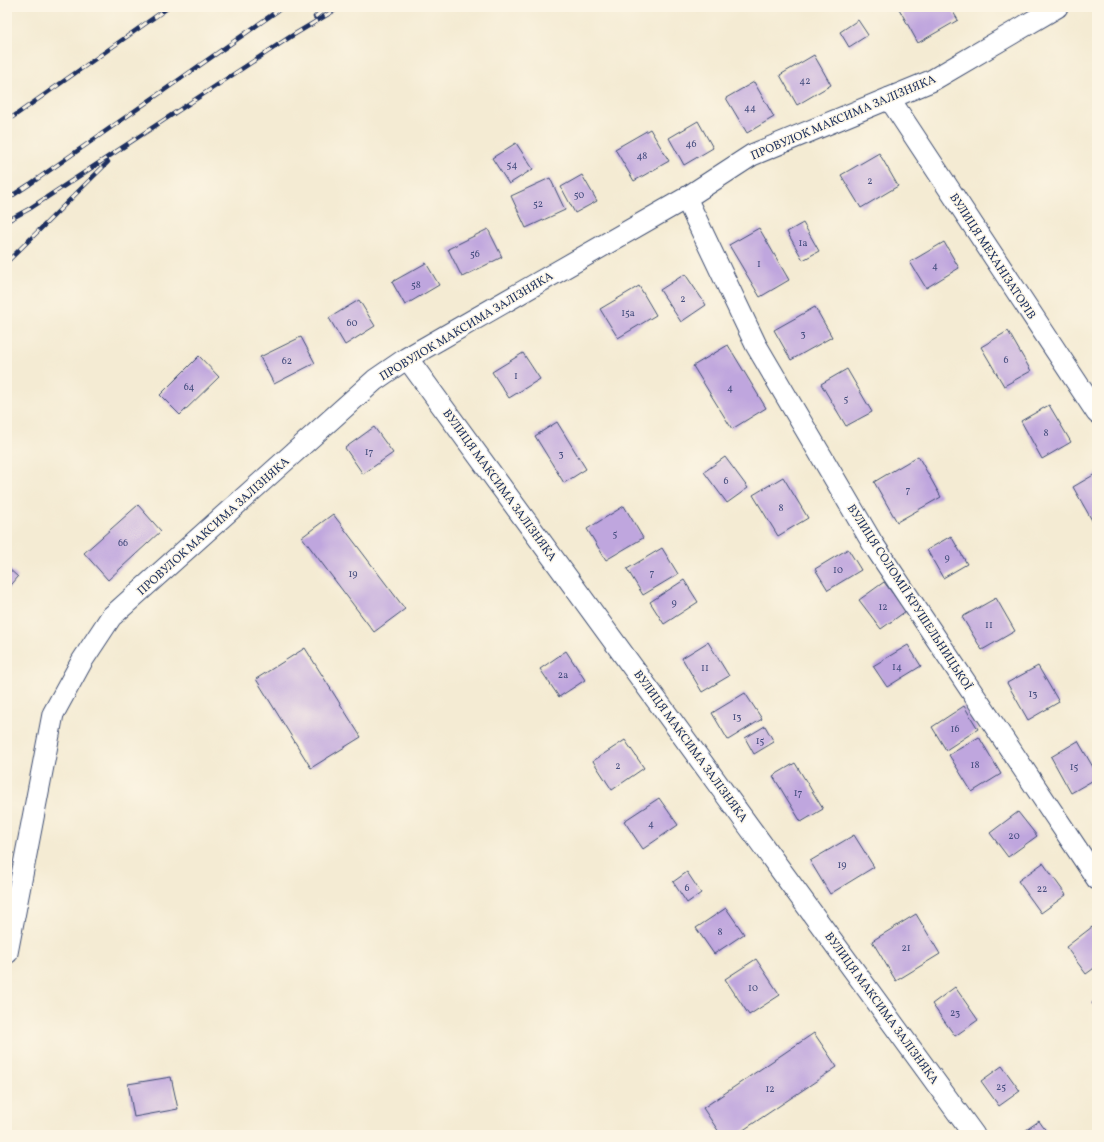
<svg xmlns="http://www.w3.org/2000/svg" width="1104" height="1142" font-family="Vollkorn,serif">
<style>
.building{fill:#bfa6de}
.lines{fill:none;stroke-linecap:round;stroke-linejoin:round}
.street-casing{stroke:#3c4b70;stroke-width:23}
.street{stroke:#fff;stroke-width:21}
.rail-casing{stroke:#1b2f5e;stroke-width:4.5}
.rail{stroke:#fcf5e5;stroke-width:3;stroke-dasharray:9;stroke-linecap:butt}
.labels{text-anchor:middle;stroke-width:3;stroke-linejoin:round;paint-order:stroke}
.number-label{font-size:10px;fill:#444d7e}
.street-label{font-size:12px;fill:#1b2f5e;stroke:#fcf5e5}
</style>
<rect width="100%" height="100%" fill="#fcf5e5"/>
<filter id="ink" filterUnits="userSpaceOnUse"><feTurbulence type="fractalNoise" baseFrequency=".025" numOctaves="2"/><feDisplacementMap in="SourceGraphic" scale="8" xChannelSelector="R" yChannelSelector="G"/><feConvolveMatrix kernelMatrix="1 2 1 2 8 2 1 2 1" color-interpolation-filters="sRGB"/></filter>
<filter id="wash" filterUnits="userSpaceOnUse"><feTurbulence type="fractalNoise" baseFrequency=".012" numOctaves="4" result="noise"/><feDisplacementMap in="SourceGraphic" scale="16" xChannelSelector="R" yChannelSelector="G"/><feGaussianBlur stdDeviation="0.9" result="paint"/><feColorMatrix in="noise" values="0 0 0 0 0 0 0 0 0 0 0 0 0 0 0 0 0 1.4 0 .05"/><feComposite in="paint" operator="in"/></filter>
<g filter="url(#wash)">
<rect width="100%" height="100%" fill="#f4ebd3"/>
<g id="blocks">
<!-- building -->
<path class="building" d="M898,7H950L958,20L918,43Z
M858,20L868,35L849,47L840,32Z
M814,55L831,85L797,105L780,75Z
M754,82L774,117L747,133L726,98Z
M698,121L713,148L684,165L669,138Z
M650,129L669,161L634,181L615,149Z
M516,143L533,169L509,184L492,158Z
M879,153L898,186L861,208L841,175Z
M582,175L597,201L575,213L561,187Z
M550,178L565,210L526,228L511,196Z
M803,223L819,251L803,260L787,232Z
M759,228L789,280L760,297L729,245Z
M488,229L502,257L462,277L448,249Z
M944,242L959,268L926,288L910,262Z
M426,263L439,285L405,305L392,282Z
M685,274L706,305L681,322L660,290Z
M639,286L656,315L618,338L600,309Z
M359,300L375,326L345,345L329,318Z
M815,307L832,337L791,360L774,330Z
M1008,331L1031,371L1004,386L981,347Z
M301,337L315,363L274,384L260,357Z
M728,345L766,408L732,429L693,366Z
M523,353L540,379L509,398L492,372Z
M199,356L219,377L180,415L160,395Z
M847,369L872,412L846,426L821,384Z
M1049,405L1071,442L1042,459L1021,421Z
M557,422L586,469L564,483L535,436Z
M374,427L393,453L363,474L345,448Z
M918,456L941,497L897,522L874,482Z
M725,457L748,488L727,503L704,472Z
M1097,473V520L1093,522L1073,487Z
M783,477L808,518L778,536L753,495Z
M138,505L161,531L108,580L84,553Z
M624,506L643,538L606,560L587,529Z
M333,514L405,609L374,632L302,537Z
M951,536L967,564L943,578L927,550Z
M662,548L678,574L643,595L627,569Z
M848,549L861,570L828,590L815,569Z
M7,567L18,577L7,590Z
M684,580L698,602L664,624L650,602Z
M884,582L906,611L881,629L859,600Z
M996,598L1015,631L982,650L962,617Z
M708,642L729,676L702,692L682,658Z
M908,645L921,666L887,687L873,666Z
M305,648L361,737L311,768L256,679Z
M566,651L585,680L559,697L540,669Z
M1038,666L1059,702L1028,720L1007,683Z
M745,693L762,719L728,740L712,713Z
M964,706L978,729L946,750L932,727Z
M765,726L774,742L754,754L745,738Z
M979,737L1001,774L972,792L949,755Z
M625,740L644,768L612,790L593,761Z
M1078,741L1097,774V778L1071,793L1051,757Z
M795,763L823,809L801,822L773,776Z
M659,798L678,825L643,849L624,821Z
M1018,812L1037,836L1008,857L990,833Z
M854,835L874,867L830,894L810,861Z
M1043,863L1066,895L1041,913L1018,881Z
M687,872L701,893L687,903L673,882Z
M726,908L744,934L714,954L696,928Z
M916,914L940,954L896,981L872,941Z
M1092,927L1097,934V966L1086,974L1066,947Z
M756,959L780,995L749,1015L725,979Z
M955,987L978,1020L955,1036L932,1004Z
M1097,1000V1010L1092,1003Z
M814,1033L837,1067L736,1135H721L703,1108Z
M1002,1066L1020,1091L999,1106L981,1081Z
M171,1077L178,1109L134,1117L128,1084Z
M1039,1121L1049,1135H1019Z"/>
</g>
</g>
<g filter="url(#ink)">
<use href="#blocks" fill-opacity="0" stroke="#3c4b70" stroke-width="1"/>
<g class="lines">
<defs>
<path id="street" d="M889,98L1097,413
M686,198L756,345L873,544L1097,879
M407,358L974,1135
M7,953L53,714L82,661L111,617L375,380L407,358L686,198L752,155L931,81L1057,7"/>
</defs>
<!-- street casing -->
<use href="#street" class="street-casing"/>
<!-- street -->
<use href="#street" class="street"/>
<defs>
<path id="rail" d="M315,17L327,7
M7,121L169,7
M7,199L30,184L283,7
M7,221L29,209L290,37L340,7
M7,262L108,162"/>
</defs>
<!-- rail casing -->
<use href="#rail" class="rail-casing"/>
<!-- rail -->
<use href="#rail" class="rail"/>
</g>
</g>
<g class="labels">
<!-- number labels -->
<g class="number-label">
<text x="805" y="84">42</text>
<text x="750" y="111">44</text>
<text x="691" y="147">46</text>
<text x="642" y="159">48</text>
<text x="512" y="168">54</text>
<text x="870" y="184">2</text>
<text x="579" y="198">50</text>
<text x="538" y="207">52</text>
<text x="803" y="246">1а</text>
<text x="475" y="257">56</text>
<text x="759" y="267">1</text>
<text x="935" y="269">4</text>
<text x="416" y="288">58</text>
<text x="683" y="302">2</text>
<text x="628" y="316">15а</text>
<text x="352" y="326">60</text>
<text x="803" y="337">3</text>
<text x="1006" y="363">6</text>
<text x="287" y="364">62</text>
<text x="516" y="379">1</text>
<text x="189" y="390">64</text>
<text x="730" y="391">4</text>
<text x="846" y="402">5</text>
<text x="1046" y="436">8</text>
<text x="369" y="455">17</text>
<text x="561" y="457">3</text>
<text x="726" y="484">6</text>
<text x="908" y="493">7</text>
<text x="781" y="511">8</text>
<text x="615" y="537">5</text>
<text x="123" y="546">66</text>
<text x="947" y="561">9</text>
<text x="838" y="573">10</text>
<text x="652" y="576">7</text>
<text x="353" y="577">19</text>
<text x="674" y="606">9</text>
<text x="883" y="610">12</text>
<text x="989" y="628">11</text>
<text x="897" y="670">14</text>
<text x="705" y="671">11</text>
<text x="563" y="678">2а</text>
<text x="1033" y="697">13</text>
<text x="737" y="720">13</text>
<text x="955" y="732">16</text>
<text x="760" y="744">15</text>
<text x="975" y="768">18</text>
<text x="618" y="769">2</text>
<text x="1074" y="770">15</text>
<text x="798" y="796">17</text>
<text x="651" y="827">4</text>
<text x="1014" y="839">20</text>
<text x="842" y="868">19</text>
<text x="687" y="891">6</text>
<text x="1042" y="892">22</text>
<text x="720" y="935">8</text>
<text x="906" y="951">21</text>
<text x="753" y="991">10</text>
<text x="955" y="1016">23</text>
<text x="1001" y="1090">25</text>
<text x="770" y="1092">12</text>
</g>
<!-- street labels -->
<g class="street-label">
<text transform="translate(843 117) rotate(-23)" y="4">ПРОВУЛОК МАКСИМА ЗАЛІЗНЯКА</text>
<text transform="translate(993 256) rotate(57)" y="4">ВУЛИЦЯ МЕХАНІЗАТОРІВ</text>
<text transform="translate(466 326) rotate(-31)" y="4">ПРОВУЛОК МАКСИМА ЗАЛІЗНЯКА</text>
<text transform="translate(500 485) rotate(54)" y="4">ВУЛИЦЯ МАКСИМА ЗАЛІЗНЯКА</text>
<text transform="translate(213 526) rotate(-42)" y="4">ПРОВУЛОК МАКСИМА ЗАЛІЗНЯКА</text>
<text transform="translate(910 597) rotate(57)" y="4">ВУЛИЦЯ СОЛОМІЇ КРУШЕЛЬНИЦЬКОЇ</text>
<text transform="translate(691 746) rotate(54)" y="4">ВУЛИЦЯ МАКСИМА ЗАЛІЗНЯКА</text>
<text transform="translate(882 1008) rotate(54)" y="4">ВУЛИЦЯ МАКСИМА ЗАЛІЗНЯКА</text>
</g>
</g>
<!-- margin -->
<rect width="1104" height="1142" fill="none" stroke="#fcf5e5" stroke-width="24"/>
</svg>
